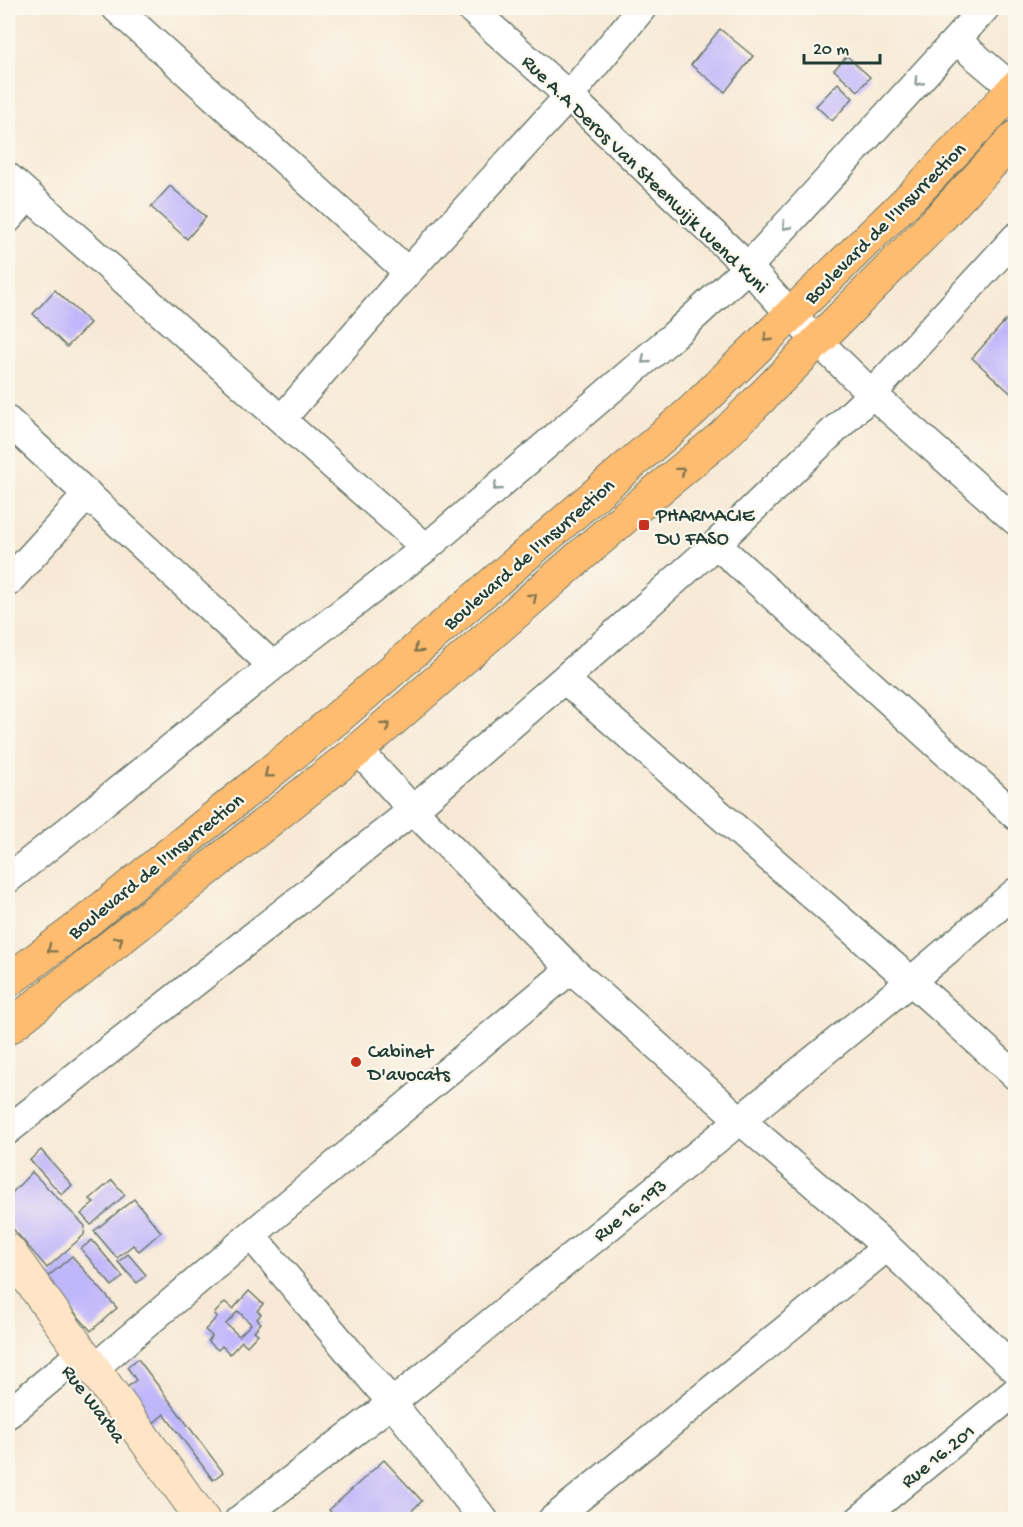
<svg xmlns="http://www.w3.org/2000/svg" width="1023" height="1527" font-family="'Gochi Hand',sans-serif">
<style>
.building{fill:#c0b6fa;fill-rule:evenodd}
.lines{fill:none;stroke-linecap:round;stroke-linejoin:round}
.street-casing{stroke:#6b796c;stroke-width:31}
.secondary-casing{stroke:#6b796c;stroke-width:35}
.primary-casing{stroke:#6b796c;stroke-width:35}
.street{stroke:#fff;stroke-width:28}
.secondary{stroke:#ffe4c6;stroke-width:33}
.primary{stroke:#febc70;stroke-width:33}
.oneway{stroke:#8f9e9a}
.oneway2{stroke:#83764f}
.poi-dot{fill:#c8321e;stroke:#fbf7ec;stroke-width:2}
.labels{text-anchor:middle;stroke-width:4.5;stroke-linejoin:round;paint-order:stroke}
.street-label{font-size:20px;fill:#1f3d34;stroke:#fbf7ec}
.poi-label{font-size:20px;fill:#1f3d34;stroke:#fbf7ec;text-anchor:start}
</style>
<rect width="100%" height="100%" fill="#fbf7ec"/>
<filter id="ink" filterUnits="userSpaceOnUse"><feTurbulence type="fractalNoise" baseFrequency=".0167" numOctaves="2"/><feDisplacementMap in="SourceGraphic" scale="12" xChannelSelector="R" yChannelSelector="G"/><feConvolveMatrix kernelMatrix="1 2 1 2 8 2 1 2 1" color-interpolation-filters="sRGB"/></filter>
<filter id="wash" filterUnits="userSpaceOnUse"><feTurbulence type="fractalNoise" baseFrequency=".008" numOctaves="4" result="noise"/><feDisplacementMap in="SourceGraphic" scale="24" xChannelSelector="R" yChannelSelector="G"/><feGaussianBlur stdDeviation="1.35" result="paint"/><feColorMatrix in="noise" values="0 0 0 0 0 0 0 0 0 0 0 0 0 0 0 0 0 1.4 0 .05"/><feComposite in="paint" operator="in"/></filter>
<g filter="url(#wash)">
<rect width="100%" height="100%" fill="#f7e9d5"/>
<g id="blocks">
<!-- building -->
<path class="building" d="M720,29L753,56L725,92L691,65Z
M847,56L870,77L858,91L834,70Z
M838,83L853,98L832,121L816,106Z
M170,186L206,217L187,239L151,207Z
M55,290L90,323L67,347L33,314Z
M1007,319L1016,326V398L972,358Z
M41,1150L72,1185L62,1195L30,1160Z
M32,1172L85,1226L84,1235L47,1268L8,1223V1197Z
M112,1180L125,1195L91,1225L81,1214L94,1203L90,1199Z
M134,1199L161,1232L139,1251L133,1245L117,1258L94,1231Z
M92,1240L123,1277L112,1286L81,1249Z
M128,1254L146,1275L137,1283L118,1262Z
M72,1256L117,1308L91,1331L45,1279Z
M249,1291L263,1304L257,1311L261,1314L257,1319L261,1323L254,1331L258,1334L247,1346L242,1341L230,1354L222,1346L218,1350L208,1341L212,1336L205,1330L217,1317L214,1314L225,1302L233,1309ZM238,1311L251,1324L239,1336L226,1324Z
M138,1359L223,1472L213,1480L164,1414L150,1426L121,1392L136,1380L127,1367Z
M384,1460L422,1501L402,1520H338L329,1510Z"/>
</g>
</g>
<g filter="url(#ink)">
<use href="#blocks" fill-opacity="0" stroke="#6b796c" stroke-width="1.5"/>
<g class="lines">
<defs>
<path id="street" d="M116,8L408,272
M470,8L569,96L748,267L791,315L872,394L1016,521
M956,40L1014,89
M8,177L426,548
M8,219L28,196
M282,419L408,272L569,96L642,8
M8,421L273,666
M716,544L1016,816
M8,582L88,494
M564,679L911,981L1016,1076
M358,750L413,810L571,969L739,1119L887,1247L1016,1370
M8,879L273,666L426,548L672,337L748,267L985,8
M8,1130L413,810L564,679L716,544L872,394L1016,237
M251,1235L392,1403L484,1520
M93,1369L251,1235L571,969
M8,1414L67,1365
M239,1520L392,1403L911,981L1016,892
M552,1520L887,1247
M859,1520L1016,1391"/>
<path id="secondary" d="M8,1250L203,1520"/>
<path id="primary" d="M8,981L78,928L336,719L692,411L916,192L1016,87
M8,1028L358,750L631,512L723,436L933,225L1016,137"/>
</defs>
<!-- street casing -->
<use href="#street" class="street-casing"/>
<!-- secondary casing -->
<use href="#secondary" class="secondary-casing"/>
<!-- primary casing -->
<use href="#primary" class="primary-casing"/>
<!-- street -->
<use href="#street" class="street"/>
<!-- secondary -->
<use href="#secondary" class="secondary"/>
<!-- primary -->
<use href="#primary" class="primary"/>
</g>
<!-- one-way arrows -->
<defs><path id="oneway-chevron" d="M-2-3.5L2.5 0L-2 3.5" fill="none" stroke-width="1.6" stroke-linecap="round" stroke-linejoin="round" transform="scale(1.5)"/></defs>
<g class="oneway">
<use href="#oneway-chevron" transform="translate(918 82) rotate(132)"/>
<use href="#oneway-chevron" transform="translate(786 226) rotate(132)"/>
<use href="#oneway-chevron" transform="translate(645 360) rotate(139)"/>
<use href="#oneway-chevron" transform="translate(497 487) rotate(139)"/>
</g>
<g class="oneway2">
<use href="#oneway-chevron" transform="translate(767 338) rotate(136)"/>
<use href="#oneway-chevron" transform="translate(681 471) rotate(-40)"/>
<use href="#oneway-chevron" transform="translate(533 597) rotate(-41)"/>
<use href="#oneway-chevron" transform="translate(418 649) rotate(138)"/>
<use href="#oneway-chevron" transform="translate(386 726) rotate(-41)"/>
<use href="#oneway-chevron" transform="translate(268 774) rotate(141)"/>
<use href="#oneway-chevron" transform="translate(119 940) rotate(-39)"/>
<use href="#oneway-chevron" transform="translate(51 949) rotate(143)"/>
</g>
</g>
<!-- markers -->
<g class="poi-dot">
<rect x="638" y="519" width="12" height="12" rx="3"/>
<circle cx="356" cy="1062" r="6"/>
</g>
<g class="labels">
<!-- street labels -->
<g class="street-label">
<text transform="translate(646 173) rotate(44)" y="7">Rue A.A Deros Van Steenwijk Wend Kuni</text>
<text transform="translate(884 222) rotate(-45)" y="7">Boulevard de l'Insurrection</text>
<text transform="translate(528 553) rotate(-41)" y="7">Boulevard de l'Insurrection</text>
<text transform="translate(155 865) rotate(-39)" y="7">Boulevard de l'Insurrection</text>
<text transform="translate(629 1209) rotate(-39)" y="7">Rue 16.193</text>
<text transform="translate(95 1403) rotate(53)" y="7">Rue Warba</text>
<text transform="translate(937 1455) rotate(-39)" y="7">Rue 16.201</text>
</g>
<!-- poi labels -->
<g class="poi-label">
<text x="656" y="521">PHARMACIE<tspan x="656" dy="23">DU FASO</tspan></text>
<text x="368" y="1057">Cabinet<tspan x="368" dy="23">D'avocats</tspan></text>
</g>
</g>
<!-- margin -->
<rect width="1023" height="1527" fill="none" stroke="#fbf7ec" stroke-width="30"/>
<!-- scale -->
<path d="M804 54v9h76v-9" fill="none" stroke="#1f3d34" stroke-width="3"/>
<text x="813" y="54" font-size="18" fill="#1f3d34" stroke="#fbf7ec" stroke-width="4.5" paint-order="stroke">20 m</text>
</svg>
